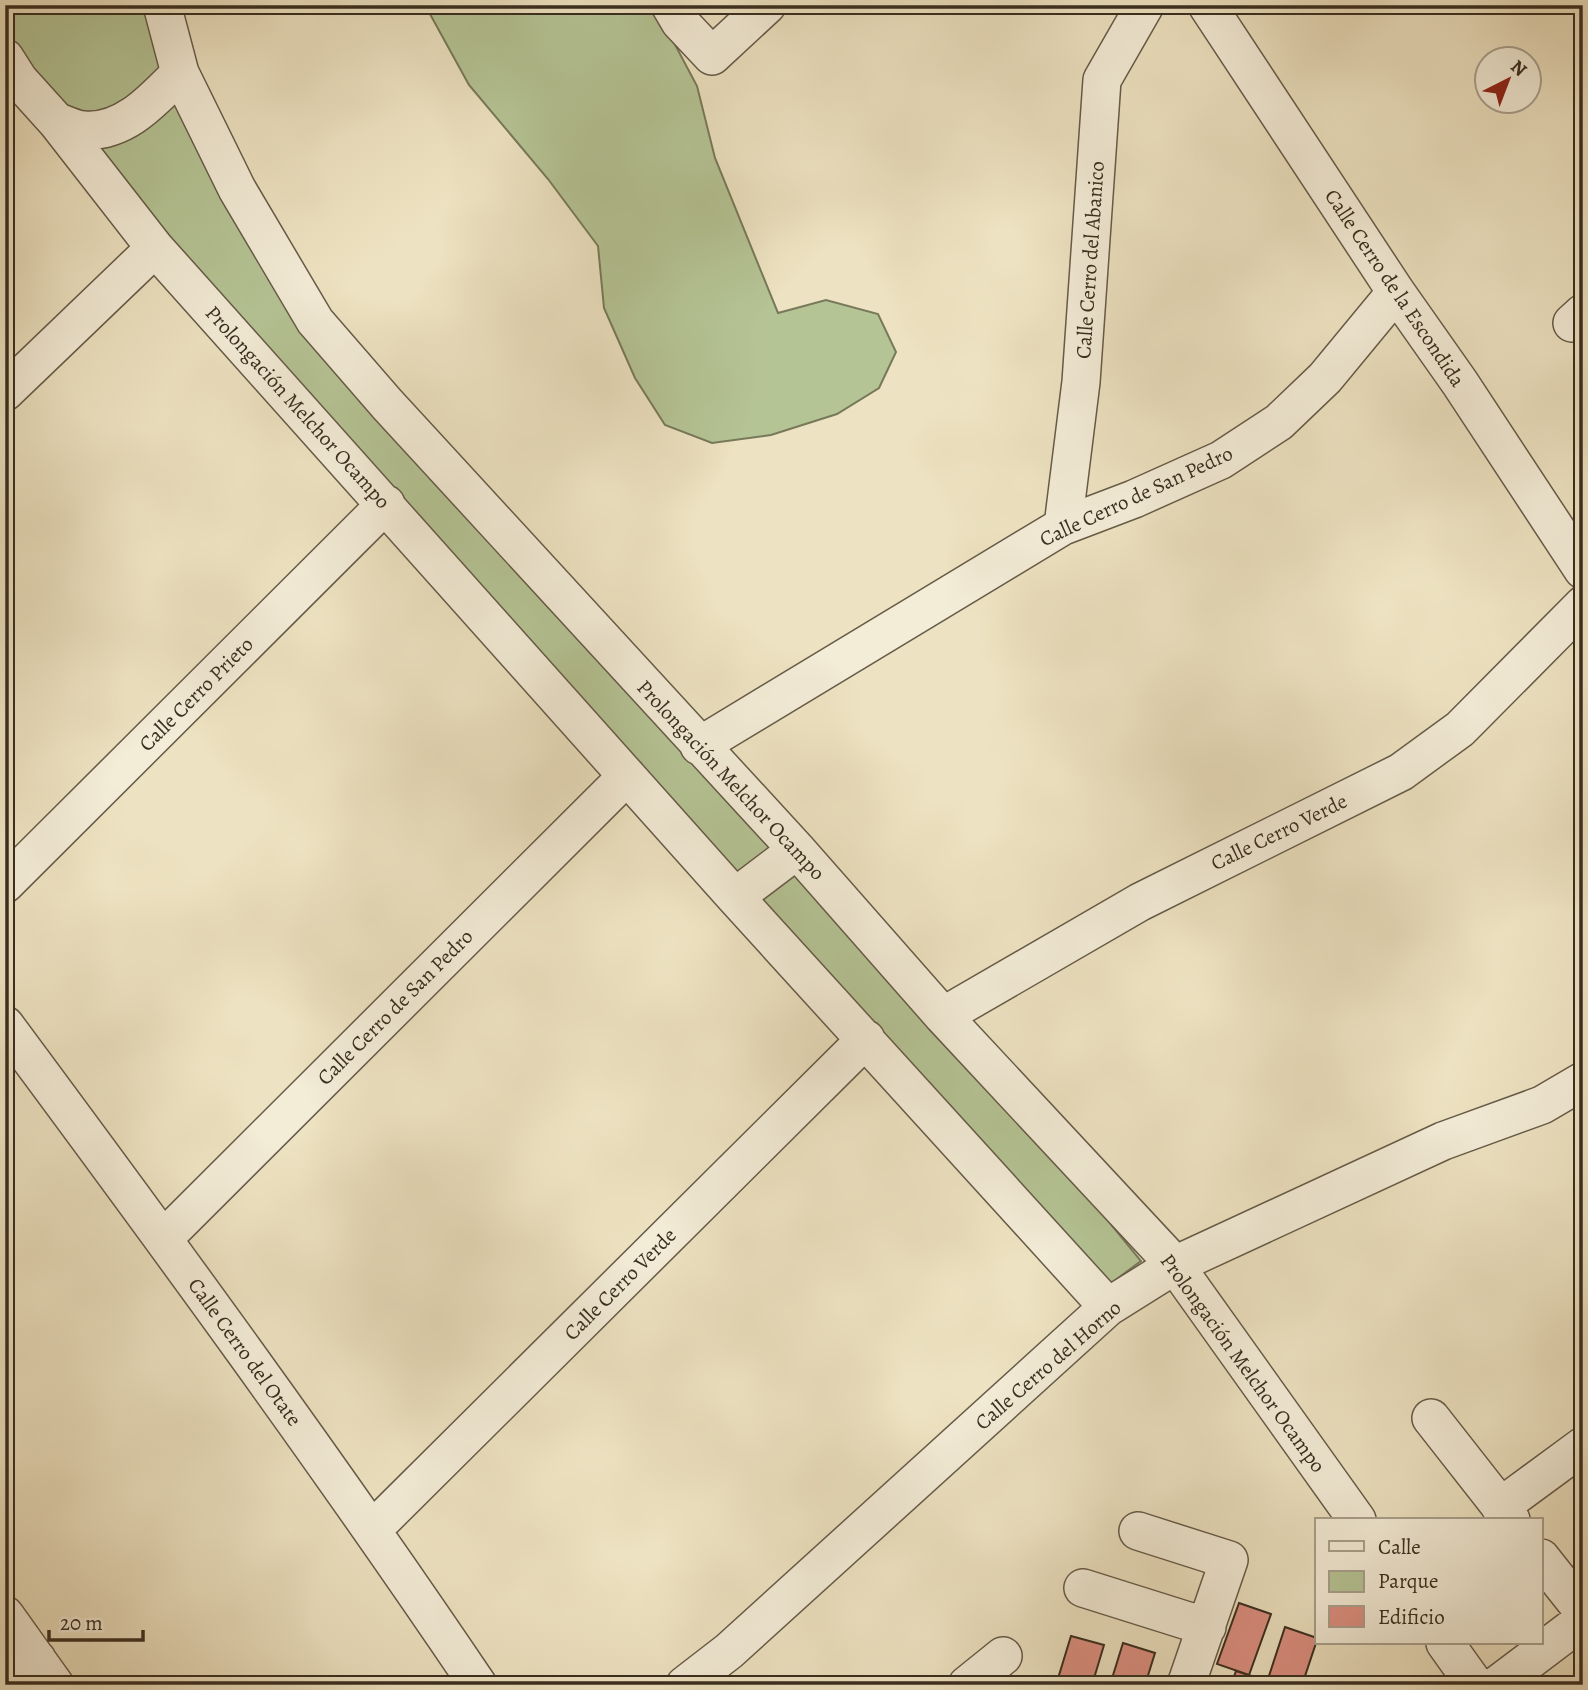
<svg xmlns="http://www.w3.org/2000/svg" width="1588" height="1690" font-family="Alegreya,serif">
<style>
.green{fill:#b5c495;stroke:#77795a;stroke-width:2}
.building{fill:#dc8f81;stroke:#392e20;stroke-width:2}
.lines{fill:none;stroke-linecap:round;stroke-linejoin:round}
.street-casing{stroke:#665b48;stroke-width:40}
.street{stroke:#f3ecd7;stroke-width:37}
.labels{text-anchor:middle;stroke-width:5;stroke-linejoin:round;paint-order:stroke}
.street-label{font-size:21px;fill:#392e20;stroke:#f3ecd7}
</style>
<rect width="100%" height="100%" fill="#ede2c1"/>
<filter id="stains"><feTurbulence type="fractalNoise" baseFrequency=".00286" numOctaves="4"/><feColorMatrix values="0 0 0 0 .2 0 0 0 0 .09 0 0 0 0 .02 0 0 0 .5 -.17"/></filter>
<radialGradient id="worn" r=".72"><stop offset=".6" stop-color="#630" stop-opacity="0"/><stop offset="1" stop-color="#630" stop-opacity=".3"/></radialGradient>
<!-- green -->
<path class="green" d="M5,5H153L311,330L944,1020L1141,1261L1106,1287L391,500L40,82L5,28Z
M425,5H654L697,86L715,158L778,313L826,300L878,314L896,352L879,388L837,414L771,435L712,443L665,425L635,378L604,308L598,246L548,179L469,85Z"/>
<!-- building -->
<path class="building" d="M1239,1603L1271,1614L1249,1675L1217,1664Z
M1285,1627L1317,1638V1640L1302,1685H1266Z
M1071,1636L1104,1645L1092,1685H1056Z
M1123,1643L1155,1653L1145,1685H1110Z
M1236,1671L1267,1681L1266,1685H1231Z
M1215,1679L1231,1685H1213Z"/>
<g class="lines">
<defs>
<path id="street" d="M162,5L180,73L237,189L315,321L387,404L797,850L943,1016L1175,1265L1357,1520
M670,5L680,22L712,56L767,5
M1207,5L1396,292L1460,383L1583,570
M5,58L19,80L56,121L155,248L735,897L1108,1307
M56,121C64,124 74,129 83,130C124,134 154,99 180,73
M1572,323L1583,313
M5,392L155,248
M1063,526L1081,382L1102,80L1145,5
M699,746L1063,526L1134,499L1221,460L1279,422L1325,378L1396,292
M5,884L386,504
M735,897L797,850
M943,1016L1140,902L1401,772L1460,729L1583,605
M5,1025C166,1242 326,1460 478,1685
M163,1239L627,776
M1431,1418L1511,1520
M1500,1507L1583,1446
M373,1529L866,1039
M1138,1531L1229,1560L1186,1685
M1541,1558L1583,1611
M1083,1588L1207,1627
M5,1615L55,1685
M1445,1643L1475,1685
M7,1685L37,1659
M685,1685L729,1651L1108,1307L1175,1265L1443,1141L1542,1105L1583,1081
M967,1685L1003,1656
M1497,1685L1583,1620"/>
</defs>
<!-- street casing -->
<use href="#street" class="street-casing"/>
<!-- street -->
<use href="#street" class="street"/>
</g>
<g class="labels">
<!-- street labels -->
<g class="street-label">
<text transform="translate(1090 260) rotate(-86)" y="7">Calle Cerro del Abanico</text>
<text transform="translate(1395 288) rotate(56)" y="7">Calle Cerro de la Escondida</text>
<text transform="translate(298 407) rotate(48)" y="7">Prolongación Melchor Ocampo</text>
<text transform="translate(1136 496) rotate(-25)" y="7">Calle Cerro de San Pedro</text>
<text transform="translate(196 694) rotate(-45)" y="7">Calle Cerro Prieto</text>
<text transform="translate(731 780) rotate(47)" y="7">Prolongación Melchor Ocampo</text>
<text transform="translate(1279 832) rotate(-26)" y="7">Calle Cerro Verde</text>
<text transform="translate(395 1007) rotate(-45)" y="7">Calle Cerro de San Pedro</text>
<text transform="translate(620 1284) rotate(-45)" y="7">Calle Cerro Verde</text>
<text transform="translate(245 1352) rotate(54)" y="7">Calle Cerro del Otate</text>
<text transform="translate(1243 1363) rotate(54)" y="7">Prolongación Melchor Ocampo</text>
<text transform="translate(1048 1365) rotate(-41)" y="7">Calle Cerro del Horno</text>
</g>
</g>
<!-- margin -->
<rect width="1588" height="1690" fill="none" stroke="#ede2c1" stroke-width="28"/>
<rect x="7" y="7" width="1574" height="1676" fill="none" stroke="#392e20" stroke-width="3.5"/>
<rect x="14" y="14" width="1560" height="1662" fill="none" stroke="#392e20" stroke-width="2"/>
<!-- legend -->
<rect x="1315" y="1518" width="228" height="126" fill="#f3ecd7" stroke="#a9a08e" stroke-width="2"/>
<rect x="1329" y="1541" width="35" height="10" fill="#f3ecd7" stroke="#a9a08e" stroke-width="2"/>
<text x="1378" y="1554" font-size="21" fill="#392e20">Calle</text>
<rect x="1329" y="1571" width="35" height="21" fill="#b5c495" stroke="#a9a08e" stroke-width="2"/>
<text x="1378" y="1588" font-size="21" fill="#392e20">Parque</text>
<rect x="1329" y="1606" width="35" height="21" fill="#dc8f81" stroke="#a9a08e" stroke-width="2"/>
<text x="1378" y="1624" font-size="21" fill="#392e20">Edificio</text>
<!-- north arrow -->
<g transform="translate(1508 80) rotate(42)"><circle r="33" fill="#f3ecd7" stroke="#a9a08e" stroke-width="2"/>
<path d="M0-5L12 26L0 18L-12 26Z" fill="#8f2418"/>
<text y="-10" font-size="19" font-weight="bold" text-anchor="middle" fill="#392e20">N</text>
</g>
<!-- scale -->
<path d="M49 1630v10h94v-10" fill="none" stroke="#392e20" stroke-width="3.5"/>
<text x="60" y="1630" font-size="21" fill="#392e20" stroke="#f3ecd7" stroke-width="5" paint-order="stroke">20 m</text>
<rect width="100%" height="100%" filter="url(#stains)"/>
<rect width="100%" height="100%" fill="url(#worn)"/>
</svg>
